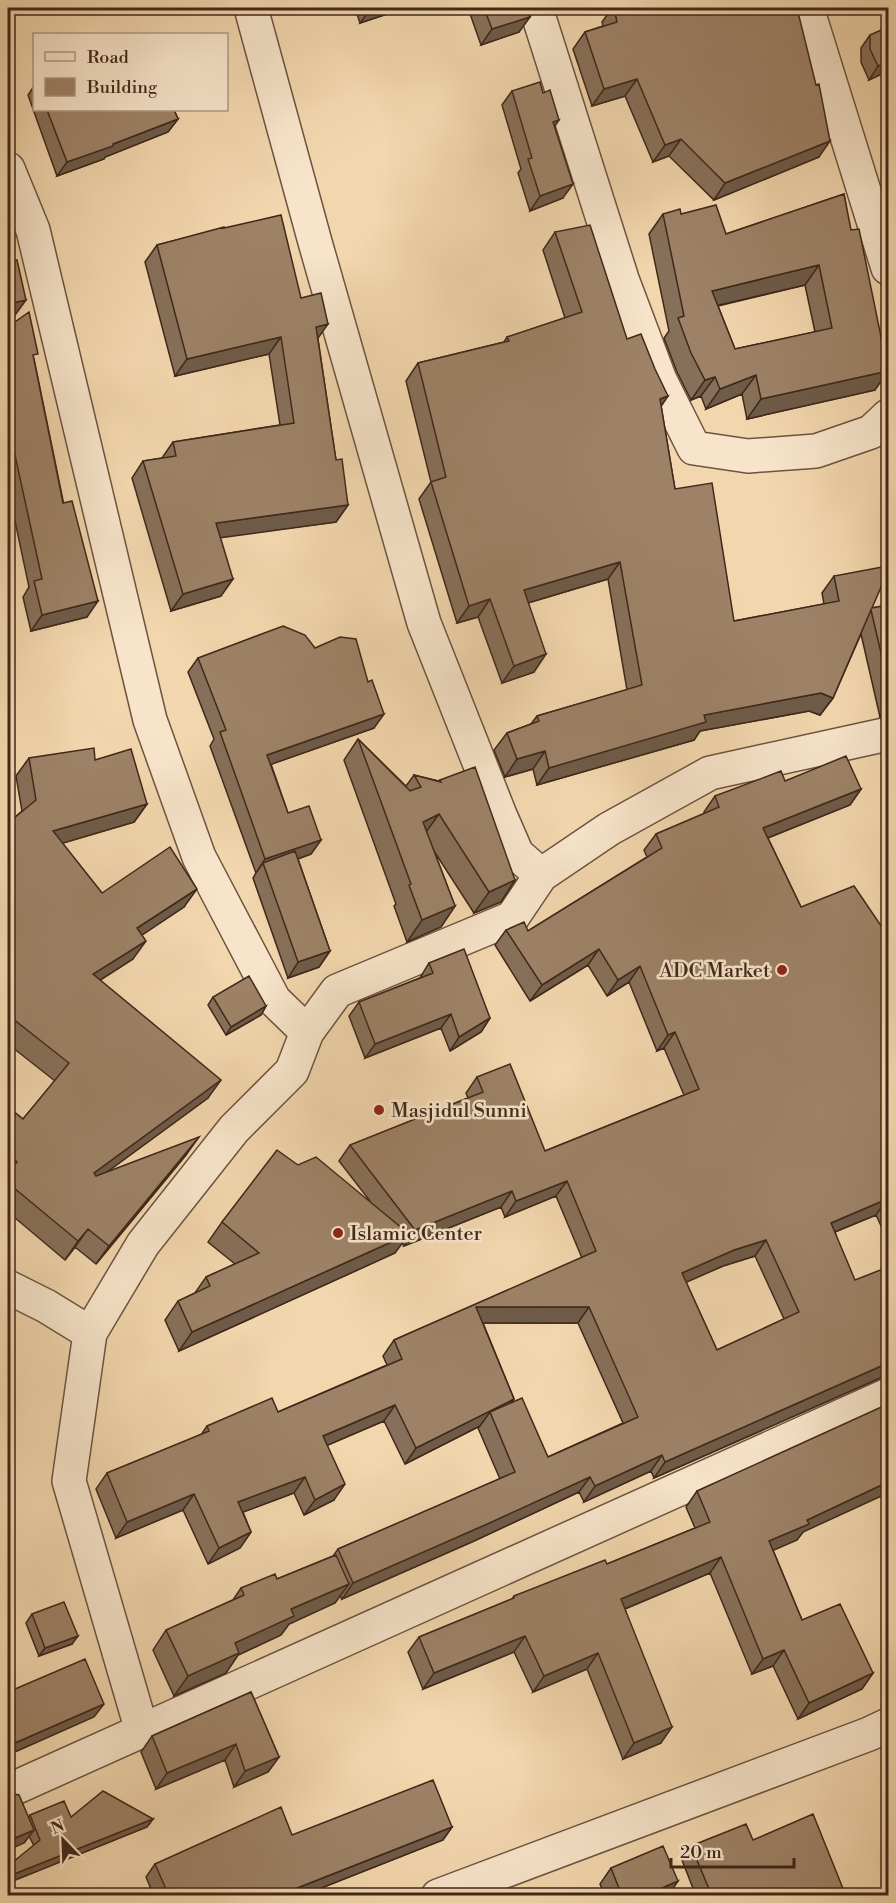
<svg xmlns="http://www.w3.org/2000/svg" width="896" height="1903" font-family="'Libre Bodoni',serif">
<style>
.lines{fill:none;stroke-linecap:round;stroke-linejoin:round}
.minor-casing{stroke:#6c5440;stroke-width:36}
.minor{stroke:#f7e4ca;stroke-width:33}
.wall{fill:#877059;stroke:#40281b;stroke-width:1.5;fill-rule:evenodd}
.shaded-wall{fill:#6e5b48;stroke:#40281b;stroke-width:1.5}
.building{fill:#9d8267;stroke:#40281b;stroke-width:1.5;fill-rule:evenodd}
.poi-dot{fill:#8f2418;stroke:#f7e4ca;stroke-width:2}
.labels{text-anchor:middle;stroke-width:5;stroke-linejoin:round;paint-order:stroke}
.poi-label{font-size:20px;fill:#40281b;stroke:#f7e4ca;text-anchor:start}
</style>
<rect width="100%" height="100%" fill="#f2d6ad"/>
<filter id="stains"><feTurbulence type="fractalNoise" baseFrequency=".00333" numOctaves="4"/><feColorMatrix values="0 0 0 0 .2 0 0 0 0 .09 0 0 0 0 .02 0 0 0 .5 -.17"/></filter>
<radialGradient id="worn" r=".72"><stop offset=".6" stop-color="#630" stop-opacity="0"/><stop offset="1" stop-color="#630" stop-opacity=".3"/></radialGradient>
<g class="lines">
<defs>
<path id="minor" d="M251,8L315,242L424,623L500,815L517,854L541,875L609,829L710,773L888,734
M536,8L622,279L660,380L694,448L748,456L816,451L871,432L888,416
M807,8L888,268
M8,169L33,230L150,720L199,857L274,1000L307,1032L292,1071L234,1129L143,1244L90,1333
M307,1032L337,991L512,918L541,875
M8,1287L46,1306L90,1333L69,1481L142,1731
M8,1791L888,1395
M438,1896L869,1734L888,1725"/>
</defs>
<!-- minor casing -->
<use href="#minor" class="minor-casing"/>
<!-- minor -->
<use href="#minor" class="minor"/>
</g>
<!-- wall -->
<path class="wall" d="M355,8H405L360,23Z
M468,8H527L519,32L481,45Z
M612,8H797L819,157L714,200L669,156L653,162L625,96L592,106L573,49L585,32L603,26L602,22Z
M870,35L888,71L869,80L861,62V48Z
M34,86V110H174L178,119L168,132L105,157L104,159L57,176L28,95Z
M512,91L555,127L563,198L530,211L518,173L521,169L502,105Z
M844,194L875,390L747,419L742,394L706,409L701,396L691,400L677,372L664,338L669,331L649,234L663,214H681L726,234ZM805,285L815,332L735,349L718,306Z
M224,228L301,298L318,339L336,460L348,505L336,522L220,537L221,596L171,611L132,478L143,461L162,458L173,442L280,425L269,354L175,376L145,262L157,245Z
M555,232L627,339L661,406L675,489L734,621L824,604L822,593L834,576L872,608L888,605V715L880,717L861,634L833,698L820,715L809,711L700,731L694,740L537,785L533,769L505,777L494,750L507,733L531,724L537,716L627,690L608,579L528,603L534,672L502,683L478,617L457,623L419,499L431,482L406,381L418,363L504,342L507,337L565,318L543,250Z
M8,327L34,359L87,617L31,631L23,597L29,587L8,488Z
M315,648L368,682L374,728L271,764L288,813L321,840L311,854L298,859L330,951L319,967L288,978L253,878L256,873L210,746L214,739L188,672L198,658Z
M358,739L406,786L414,775L439,781L440,780L515,880L501,902L474,913L434,851L455,906L441,927L407,942L394,906L396,904L344,760Z
M29,758L95,760L147,804L134,822L62,843L102,893L184,907L142,935L133,959L100,980L208,1098L107,1172L186,1155L96,1264L75,1247L65,1260L8,1212V1107L23,1119L55,1081L8,1044V823L22,811L16,776Z
M785,781L861,789L850,805L768,838L801,907L888,936V1241L876,1215L835,1232L880,1378L654,1478L651,1471L584,1502L579,1492L474,1541L342,1599L340,1596L335,1603L289,1624L281,1635L238,1655L226,1673L174,1696L153,1650L166,1630L233,1600L241,1588L277,1579L333,1556L338,1549L500,1479L478,1428L480,1426L405,1464L384,1421L327,1445L334,1500L304,1515L294,1493L243,1512L251,1532L240,1548L208,1564L183,1510L116,1538L96,1489L107,1473L201,1435L207,1426L278,1412L387,1365L383,1356L394,1340L582,1258L556,1196L505,1217L501,1207L404,1246L402,1243L395,1253L179,1351L165,1320L178,1301L195,1293L206,1277L235,1264L208,1242L222,1222L298,1165L370,1201L339,1161L350,1145L468,1098L466,1093L477,1077L545,1151L684,1095L664,1048L657,1051L629,982L607,996L588,965L530,1001L495,945L506,930L528,931L647,857L644,850L656,834L704,814V812L715,796ZM755,1256L784,1319L717,1350L686,1282L723,1266ZM483,1323H578L623,1423L548,1457L511,1403L514,1399Z
M429,963L490,1018L481,1032L450,1051L441,1028L365,1058L349,1016L359,1002L420,978Z
M213,997L266,1006L261,1015L226,1035L208,1005Z
M697,1491L803,1532L797,1540L773,1550L802,1620L873,1673L862,1689L798,1719L773,1666L752,1674L710,1573L625,1609L661,1743L623,1759L587,1669L533,1692L514,1652L423,1689L408,1652L419,1637L512,1599L514,1596L607,1564L695,1528L686,1507Z
M32,1614L72,1644L39,1656L26,1623Z
M251,1692L279,1757L268,1772L234,1787L225,1760L156,1789L141,1752L152,1736Z
M30,1815L71,1817L153,1819L147,1827L8,1883V1866L34,1846L29,1836L24,1843L28,1818Z
M452,1827L443,1840L301,1896H154L146,1877L155,1864L292,1835Z
M753,1840L846,1896H696L682,1860L691,1846Z
M611,1868L668,1896H605L600,1884Z"/>
<!-- shaded-wall -->
<path class="shaded-wall" d="M371,8H405L360,23Z
M530,17L519,32L481,45L492,29Z
M888,62V71L869,80L878,66Z
M637,79L625,96L592,106L604,89Z
M178,119L168,132L105,157L104,159L57,176L67,162Z
M559,120L549,135L553,122Z
M681,139L669,156L653,162L665,145Z
M830,141L819,157L714,200L725,183Z
M573,184L563,198L530,211L540,196Z
M819,265L805,285L698,310L712,291Z
M26,300L15,315L8,317V304Z
M328,324L316,341V327Z
M281,337L269,354L175,376L187,359Z
M888,371L875,390L747,419L761,399Z
M756,375L742,394L706,409L720,389Z
M715,377L701,396L691,400L705,380Z
M668,396L656,414L660,399Z
M348,505L336,522L204,540L216,523Z
M620,562L608,579L511,608L524,590Z
M233,579L221,596L171,611L183,594Z
M490,599L478,617L457,623L469,606Z
M98,601L87,617L31,631L42,615Z
M546,654L534,672L502,683L514,666Z
M821,693L833,698L820,715L809,711L700,731L694,740L537,785L549,768L704,715Z
M888,704V715L880,717Z
M384,714L374,728L258,769L267,755Z
M545,751L533,769L505,777L517,759Z
M861,789L850,805L752,844L763,828Z
M147,804L134,822L40,850L53,831Z
M439,814L424,835L423,822Z
M321,840L311,854L266,870L263,863L256,873L265,859Z
M515,880L501,902L474,913L489,892Z
M197,889L184,907L124,947L137,928Z
M455,906L441,927L407,942L422,920Z
M146,941L133,959L80,993L93,974Z
M599,949L588,965L530,1001L542,985Z
M330,951L319,967L288,978L298,962Z
M640,966L629,982L607,996L618,980Z
M266,1006L261,1015L226,1035L231,1027Z
M451,1014L441,1028L365,1058L375,1044Z
M490,1018L481,1032L450,1051L459,1037Z
M675,1032L664,1048L657,1051L668,1035Z
M221,1080L208,1098L81,1191L94,1173Z
M199,1137L186,1155L96,1264L109,1246Z
M567,1181L556,1196L505,1217L516,1201Z
M512,1191L501,1207L404,1246L415,1230Z
M887,1199L876,1215L820,1238L831,1223Z
M88,1229L75,1247L65,1260L78,1241Z
M409,1234L395,1253L179,1351L192,1332Z
M766,1240L755,1256L723,1266L671,1289L682,1273L734,1250Z
M476,1307H589L578,1323H465Z
M888,1363V1377L880,1378L654,1478L665,1462Z
M514,1399L503,1414L490,1412L480,1426L405,1464L416,1448Z
M395,1405L384,1421L312,1452L323,1436Z
M662,1455L651,1471L584,1502L595,1486Z
M305,1477L294,1493L227,1518L238,1502Z
M590,1477L579,1492L474,1541L342,1599L353,1583Z
M888,1482V1493L803,1532L797,1540L758,1557L769,1541L807,1520Z
M345,1484L334,1500L304,1515L315,1500Z
M194,1494L183,1510L116,1538L127,1522Z
M251,1532L240,1548L208,1564L219,1548Z
M721,1557L710,1573L610,1615L621,1599Z
M349,1584L335,1603L289,1624L281,1635L238,1655L226,1673L174,1696L188,1676L235,1643L291,1609Z
M78,1636L72,1644L39,1656L45,1648Z
M525,1636L514,1652L423,1689L434,1673Z
M784,1650L773,1666L752,1674L763,1659Z
M598,1653L587,1669L533,1692L544,1676Z
M873,1673L862,1689L798,1719L809,1703Z
M104,1704L94,1717L8,1755V1746Z
M672,1727L661,1743L623,1759L634,1743Z
M236,1744L225,1760L156,1789L167,1773Z
M279,1757L268,1772L234,1787L245,1771Z
M153,1819L147,1827L8,1883V1879L9,1876Z
M452,1827L443,1840L301,1896H281L282,1894Z
M34,1830L24,1843L8,1850V1841Z
M678,1881L668,1896H644Z"/>
<!-- building -->
<path class="building" d="M484,8H527L530,17L492,29Z
M614,8H797L816,85L819,84L830,141L725,183L681,139L665,145L637,79L604,89L585,32L617,22Z
M888,27V62L878,66L870,49V35Z
M540,82L543,93L550,90L559,120L553,122L573,184L540,196L528,159L532,158L512,91Z
M47,110H174L178,119L113,144V146L67,162Z
M844,194L851,230L859,229L888,371L761,399L756,375L720,389L715,377L705,380L691,353L678,318L684,316L663,214L680,209L681,214L716,205L726,234ZM819,265L832,328L735,349L712,291Z
M281,215L301,298L321,293L328,324L316,327L336,460L342,459L348,505L216,523L233,579L183,594L143,461L176,456L173,442L294,423L281,337L187,359L157,245L224,227V228Z
M590,225L627,339L641,334L655,369L668,396L660,399L675,489L712,483L734,621L839,601L834,576L888,566V571L872,608L888,605V683L871,610L833,698L821,693L704,715L706,722L549,768L545,751L517,759L507,733L539,721L537,716L642,685L620,562L524,590L546,654L514,666L490,599L469,606L431,482L446,477L418,363L509,341L507,337L582,312L555,232Z
M17,260L26,300L8,304V262Z
M29,312L38,354L33,355L63,503L72,501L98,601L42,615L34,581L42,579L8,423V327Z
M283,626L305,635L315,648L340,637L356,639L368,682L372,680L384,714L267,755L288,813L309,806L321,840L265,859L220,732L226,730L198,658Z
M358,739L410,791L421,787L414,775L441,782L440,780L475,767L515,880L489,892L439,814L423,822L455,906L422,920L409,885L411,884Z
M94,748L95,760L131,749L147,804L53,831L102,893L170,847L197,889L137,928L146,941L93,974L221,1080L94,1173L96,1176L199,1137L109,1246L88,1229L78,1241L8,1183V1174L17,1162L8,1155V1107L23,1119L69,1063L8,1015V823L36,800L29,758Z
M846,756L861,789L763,828L801,907L854,886L888,936V1202L887,1199L831,1223L855,1280L888,1267V1363L665,1462L662,1455L595,1486L590,1477L485,1525L353,1583L338,1549L515,1472L490,1412L522,1398L548,1457L638,1417L589,1307H476L514,1399L416,1448L395,1405L323,1436L345,1484L315,1500L305,1477L238,1502L251,1532L219,1548L194,1494L127,1522L107,1473L209,1431L207,1426L272,1398L278,1412L402,1359L394,1340L596,1251L567,1181L516,1201L512,1191L415,1230L350,1145L483,1092L477,1077L510,1064L545,1151L699,1089L675,1032L668,1035L640,966L618,980L599,949L542,985L506,930L524,922L528,931L662,848L656,834L719,807L715,796L781,771L785,781ZM766,1240L799,1312L717,1350L682,1273L734,1250Z
M295,851L330,951L298,962L263,863Z
M464,949L490,1018L459,1037L451,1014L375,1044L359,1002L433,973L429,963Z
M249,976L266,1006L231,1027L213,997Z
M277,1150L298,1165L316,1157L409,1234L192,1332L178,1301L210,1286L206,1277L259,1253L222,1222Z
M888,1404V1482L807,1520L809,1524L769,1541L802,1620L840,1604L873,1673L809,1703L784,1650L763,1659L721,1557L621,1599L672,1727L634,1743L598,1653L544,1676L525,1636L434,1673L419,1637L514,1598V1596L605,1560L607,1564L710,1522L697,1491Z
M336,1555L349,1584L291,1609L294,1616L235,1643L239,1653L188,1676L166,1630L244,1595L241,1588L275,1574L277,1579Z
M64,1602L78,1636L45,1648L32,1614Z
M85,1659L104,1704L8,1746V1692Z
M251,1692L279,1757L245,1771L236,1744L167,1773L152,1736Z
M433,1780L452,1827L282,1894L283,1896H169L155,1864L281,1807L292,1835Z
M103,1791L153,1819L9,1876L8,1873V1866L40,1840L30,1815L64,1801L71,1817Z
M8,1793L19,1795L34,1830L8,1841Z
M813,1814L846,1896H712L691,1846L746,1824L753,1840Z
M663,1846L678,1881L644,1896H622L611,1868Z"/>
<!-- markers -->
<g class="poi-dot">
<circle cx="782" cy="970" r="6"/>
<circle cx="379" cy="1110" r="6"/>
<circle cx="338" cy="1233" r="6"/>
</g>
<g class="labels">
<!-- poi labels -->
<g class="poi-label">
<text x="770" y="977" text-anchor="end">ADC Market</text>
<text x="391" y="1117">Masjidul Sunni</text>
<text x="350" y="1240">Islamic Center</text>
</g>
</g>
<!-- margin -->
<rect width="896" height="1903" fill="none" stroke="#f2d6ad" stroke-width="30"/>
<rect x="9" y="9" width="878" height="1885" fill="none" stroke="#40281b" stroke-width="3"/>
<rect x="15" y="15" width="866" height="1873" fill="none" stroke="#40281b" stroke-width="1.5"/>
<!-- legend -->
<rect x="33" y="33" width="195" height="78" fill="#f7e4ca" stroke="#ae9984" stroke-width="1.5"/>
<rect x="45" y="52" width="30" height="9" fill="#f7e4ca" stroke="#ae9984" stroke-width="1.5"/>
<text x="87" y="63" font-size="18" fill="#40281b">Road</text>
<rect x="45" y="78" width="30" height="18" fill="#9d8267" stroke="#ae9984" stroke-width="1.5"/>
<text x="87" y="93" font-size="18" fill="#40281b">Building</text>
<!-- north arrow -->
<g transform="translate(63 1840) rotate(337)" stroke="#f7e4ca" stroke-width="4.5" paint-order="stroke">
<path d="M0-4.5L10 22L0 15L-10 22Z" fill="#40281b"/>
<text y="-9" font-size="16" font-weight="bold" text-anchor="middle" fill="#40281b">N</text>
</g>
<!-- scale -->
<path d="M671 1858v9h123v-9" fill="none" stroke="#40281b" stroke-width="3"/>
<text x="680" y="1858" font-size="18" fill="#40281b" stroke="#f7e4ca" stroke-width="4.5" paint-order="stroke">20 m</text>
<rect width="100%" height="100%" filter="url(#stains)"/>
<rect width="100%" height="100%" fill="url(#worn)"/>
</svg>
